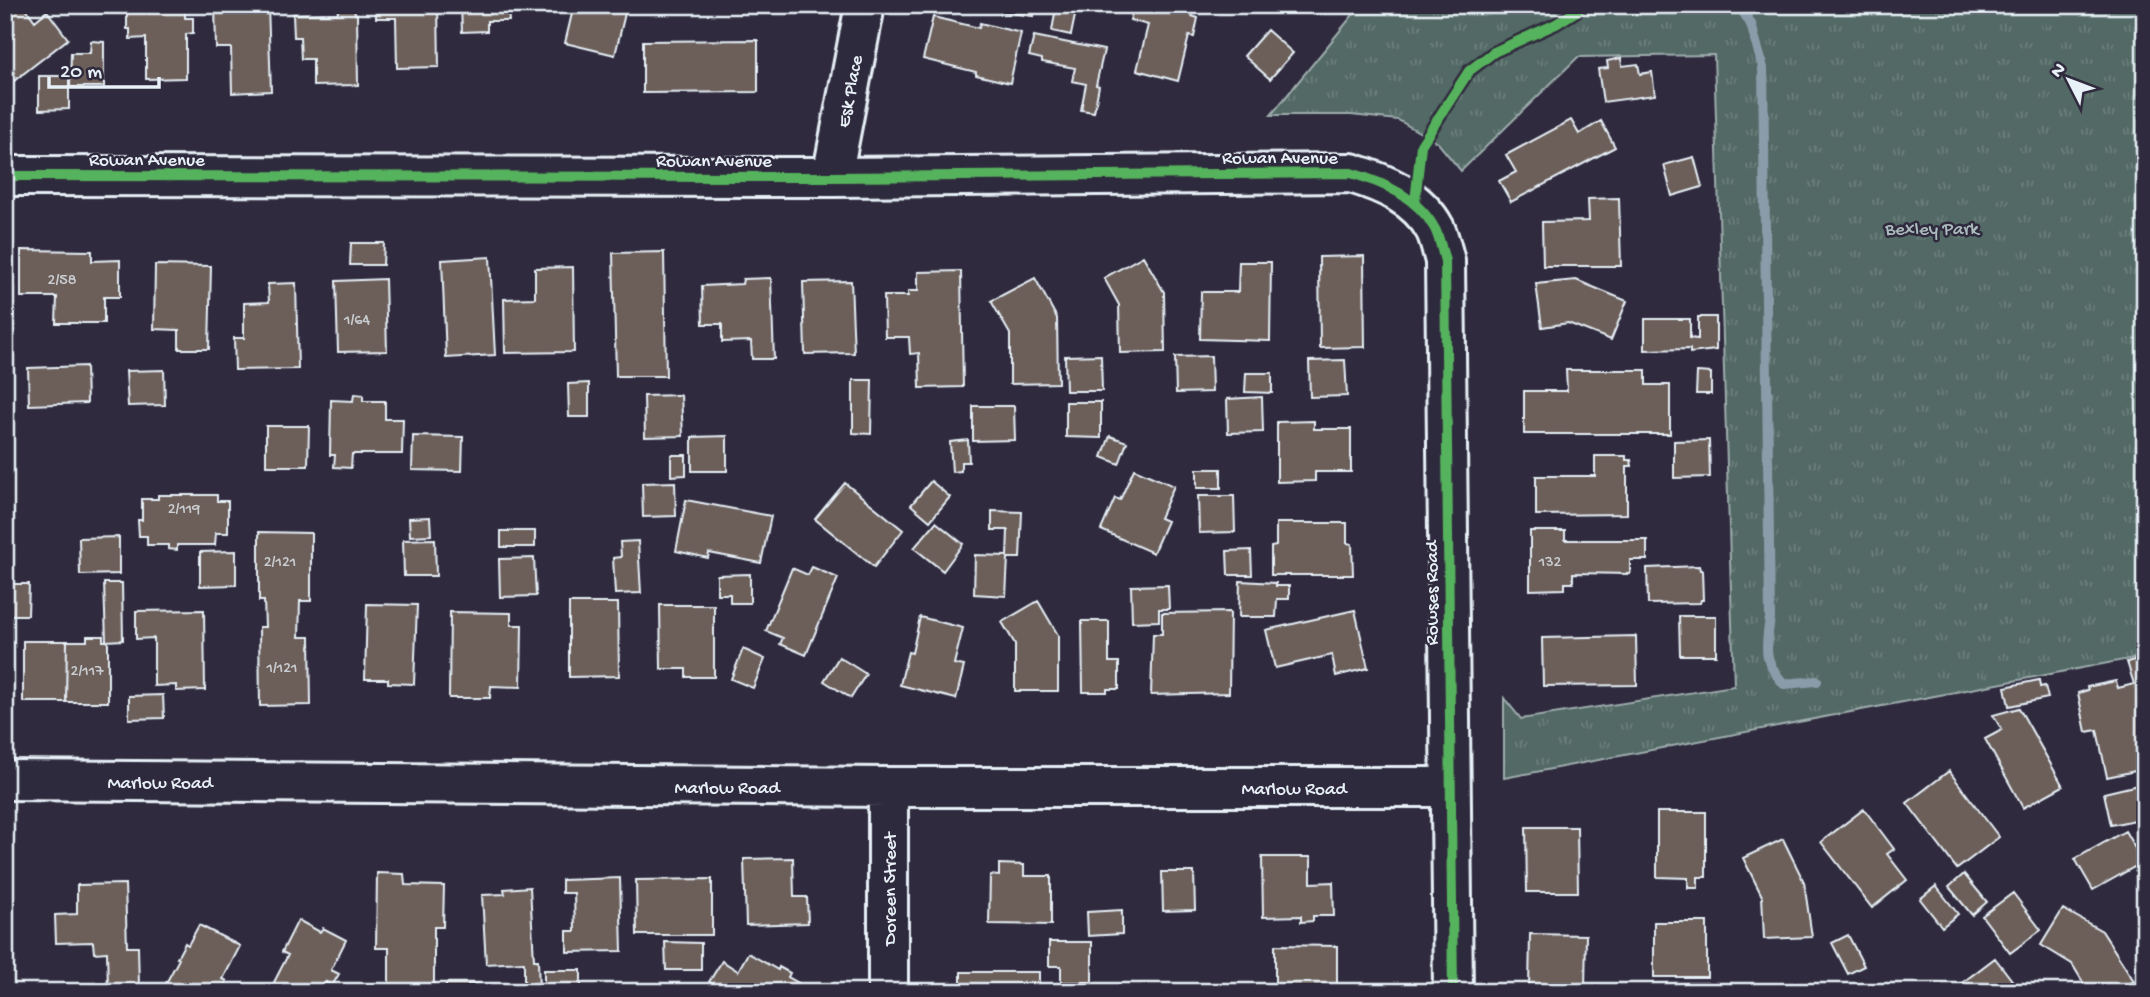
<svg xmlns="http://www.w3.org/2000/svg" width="2150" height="997" font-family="'Gochi Hand',sans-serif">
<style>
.park{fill:url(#park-tufts);stroke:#9eadae;stroke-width:2}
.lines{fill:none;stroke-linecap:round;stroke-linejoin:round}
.stream{stroke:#8a9caa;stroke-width:10}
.building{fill:#6c5e5a;stroke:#e8f1f8;stroke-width:2}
.street-casing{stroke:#e8f1f8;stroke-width:44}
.street{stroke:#2f2a3d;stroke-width:38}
.cycleway-casing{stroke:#2f2a3d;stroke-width:15}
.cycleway{stroke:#56b35d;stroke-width:10}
.labels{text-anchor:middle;stroke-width:5;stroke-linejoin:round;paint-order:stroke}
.number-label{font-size:16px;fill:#c9ccd0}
.street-label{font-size:19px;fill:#e8f1f8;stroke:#2f2a3d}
.park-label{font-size:19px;fill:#acbbbd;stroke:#2f2a3d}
</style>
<defs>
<pattern id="park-tufts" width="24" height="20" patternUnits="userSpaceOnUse" patternTransform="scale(1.75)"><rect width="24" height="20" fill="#536965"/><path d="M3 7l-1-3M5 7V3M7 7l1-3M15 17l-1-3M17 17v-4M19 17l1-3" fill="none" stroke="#6c7f7c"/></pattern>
</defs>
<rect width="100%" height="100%" fill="#2f2a3d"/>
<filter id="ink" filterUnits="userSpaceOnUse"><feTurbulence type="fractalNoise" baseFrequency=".0143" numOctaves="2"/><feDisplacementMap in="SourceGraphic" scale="14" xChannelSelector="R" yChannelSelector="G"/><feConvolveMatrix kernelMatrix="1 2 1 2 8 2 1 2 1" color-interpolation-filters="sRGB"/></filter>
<g filter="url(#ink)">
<!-- park -->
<path class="park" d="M1361,5H2145V656L1504,778V698L1521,719L1734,686L1714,55L1578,57L1461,171L1438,143L1398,120L1351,115H1271Z"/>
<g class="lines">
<!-- stream -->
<path class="stream" d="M1739,5L1751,24L1763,68L1770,618C1766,648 1762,660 1784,684L1817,681"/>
</g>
<!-- building -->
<path class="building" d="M15,5H23L35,21L47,11L68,39L5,88V13Z
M127,5H185V18H193V33L186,34V78L146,79V38L130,39V29H127Z
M215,5H268L271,91L232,93L231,48H216Z
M337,5H354L355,14H357L358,85L313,86V59H301L300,37H294L293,14L338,13Z
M376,5H438L439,67L397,68L396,18H376Z
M461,5H536L537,9L508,10L509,21H487V31L462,32Z
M574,5H627L615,55L565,43Z
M953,5H1034L1033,16Z
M1134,5L1194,6L1192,16L1198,18L1194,37L1189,36L1178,81L1137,70L1148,25L1130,20Z
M1056,7L1076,11L1071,35L1052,31Z
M933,17L979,28L980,23L1021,33L1010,83L976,75V72L923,59Z
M1267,30L1293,53L1270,79L1244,56Z
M1034,36L1104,50L1096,85L1099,86L1094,112L1081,110L1086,84L1072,81L1075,68L1042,62V59L1029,56Z
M758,40V92L643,93V41Z
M91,41L104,42V87H70L71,53H90Z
M1621,58L1622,66L1638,64L1640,74L1652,72L1655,95L1603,102L1598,69L1608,68L1607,61Z
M39,76H69V109L39,110Z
M1571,120L1579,134L1601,121L1615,147L1511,202L1499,181L1516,172L1506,155Z
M1694,157L1702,187L1672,196L1664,165Z
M1619,198L1621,266H1543L1542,222L1589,221L1588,199Z
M351,243H384L383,265H350Z
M21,250L92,251V261L120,260V297H104V323H56L57,297H21Z
M664,252L666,376H616L613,253Z
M1143,256L1164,292L1165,352L1120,353L1119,305L1104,278Z
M1364,256L1365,347L1320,348L1319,257Z
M490,257L495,355L446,358L442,260Z
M5,258H10L9,293H5Z
M1239,262H1271L1270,341L1200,339L1201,292H1238Z
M155,265L211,266L209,349H179V330L154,329Z
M573,267L574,352L505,353L504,299L535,298V268Z
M961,271L963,387L920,388L919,353L910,354L909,337H885L884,296H908V291H918V272Z
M771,278L774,359H752L751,341L722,342V324H703L702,286L742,284L743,279Z
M1035,278L1057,318L1058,383L1010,384V334L991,301Z
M385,279L387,351L338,352L336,281Z
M1576,280L1627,301L1611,340L1568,323L1542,327L1536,284Z
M851,281L854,353L805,354L803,282Z
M296,283L298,369L235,370L234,338H244V303L269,302L268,284Z
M1698,317H1716V350L1690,353V349L1645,350V319H1690V338L1698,339Z
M1101,355L1102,391H1066L1065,356Z
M1211,356L1212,392L1176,393L1175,357Z
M1345,360L1347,396L1310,397L1309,361Z
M86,366L87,403L29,405L28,368Z
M164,370L165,405L128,406L126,371Z
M1566,370H1646V385H1670V434H1524V391H1567Z
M1697,372L1711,373V394H1696Z
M1246,373H1272V393L1245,392Z
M853,380H872L871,434L853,433Z
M589,383V417H569L568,384Z
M354,394L363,395V401H385V419H403L402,454H352L351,468L334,467L335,455H330L331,400L353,401Z
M681,395L683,436L645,437L644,396Z
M1262,397L1263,432L1228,433L1227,399Z
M1066,402H1101V438L1066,437Z
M973,406H1014L1015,440L973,441Z
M1314,421V429H1351V472H1315V481L1277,482V422Z
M266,426H309L308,466H266Z
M413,436L463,437L462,471L412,470Z
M727,436V471H692V437Z
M1110,436L1127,442L1119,464L1102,457Z
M968,440L969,462H961V471L952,472L950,442Z
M1709,440L1710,477L1674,478V441Z
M671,455H686V475L671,476Z
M1595,456H1626V460H1631L1632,466H1627V514L1536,515V476H1595Z
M1134,469L1174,486L1160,518L1167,521L1153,553L1101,530L1115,498L1120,500Z
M1197,469H1221V488H1197Z
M931,481L950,497L930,521L911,505Z
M675,482L676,516L643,517L642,483Z
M845,483L903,530L874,567L815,519Z
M158,495H217V501H228V533H216L215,545H177V550L168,549V545H147V536H139L138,520H142V499H158Z
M1198,496H1234L1235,532L1199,533Z
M686,500L771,516L761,563L709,553L708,558L676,551Z
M992,511L1022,512L1020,558H1008L1006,596L974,594L975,555L1007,556L1008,530H992Z
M430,517L431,535L410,536L409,518Z
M936,522L963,544L943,571L914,548Z
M1276,523H1347V543L1352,544L1353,575H1271V547L1276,546Z
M501,531H535V547H501Z
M1530,531H1565V540H1647V560H1630V574L1573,573V583H1565V589L1530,590Z
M259,532L311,533V601H300L299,637H310L311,705L260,706L259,627H265L264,601H259Z
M119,537V574L80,575L79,538Z
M435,539L436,576H404L403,540Z
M638,541L641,593L615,594L613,558L621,557L620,542Z
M1251,550L1252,575H1228L1227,551Z
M236,551V585L200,586V552Z
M534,558L536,596L500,597L499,559Z
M1699,566L1700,570H1702L1703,600H1701L1700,603L1648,604L1647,568Z
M812,567L838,578L806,655L780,644L783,638L766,631L792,568L808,575Z
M750,574V603H730V594H717V575Z
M1240,581L1276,583V586H1289V599H1277L1276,617H1239Z
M104,583H122L123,640L106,641Z
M8,584H29L28,615H8Z
M1168,585L1169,609H1159V621L1132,622L1131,586Z
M1038,601L1058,635V691H1015V644L1002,622Z
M569,603H618L619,676L569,677Z
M367,604L417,605L414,684L388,683V679H365Z
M660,605H714V677H686V669H661Z
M204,610L205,690L176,691V685L154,686V638L136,639V611Z
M1355,610L1368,668L1336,676L1332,655L1275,668L1266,630Z
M450,612L511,613V625H522L521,687L491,686L490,698H449Z
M1230,612L1229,693L1151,695L1153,634H1162V613Z
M1679,616H1716V655H1680Z
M920,617L963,628L954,664L964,666L956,699L900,685L908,652L912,653Z
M1082,621H1109V662H1119V689H1107V692H1083Z
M87,636H103V641H108V702H66L67,641H87Z
M1636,636L1637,685L1543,686L1542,638Z
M23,641H67L66,702H23Z
M743,649L765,659L753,688L731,679Z
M839,657L866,674L851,698L824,681Z
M2145,657V707L2141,708L2145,728L2143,734L2145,769L2107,777L2097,730L2086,732L2078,693L2088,690L2087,687L2116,681L2118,688L2134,684L2127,662Z
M2039,680L2040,687L2045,686L2048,698L2009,706L2005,687Z
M163,695L164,718L129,719V696Z
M2019,708L2063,786L2023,808L1985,739L2002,730L1993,715Z
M1949,771L1999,837L1957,869L1907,803Z
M2142,784L2145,818L2111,825L2104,793Z
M1864,809L1894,849L1887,854L1907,880L1872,908L1821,842Z
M1657,812H1706V877H1698V888H1688V878L1657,877Z
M1526,827H1577L1578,892H1527Z
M2125,831L2143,862L2093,890L2075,859Z
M1783,839L1804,882L1812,937L1764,939L1762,896L1743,858Z
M1262,857H1311V883L1333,882L1334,916H1313V921L1301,922V916L1263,917Z
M793,858L794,897H807L808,923L746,925L744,859Z
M999,864L1024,865V876H1051V925L989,924L990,875L999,876Z
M1162,872H1194L1195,910L1163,911Z
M377,873L404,874L405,885L444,886L443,927H434V985H389V948H376Z
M1964,874L1987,902L1972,915L1949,887Z
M2145,874V925L2139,896L2142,895L2138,875Z
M620,878L622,951L567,952V931H575L574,893H562V880Z
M712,879V935H637L636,880Z
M125,884L127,947H138L139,986L108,987L107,952L94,953L93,942L56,943L55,915L77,914V885Z
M1936,886L1958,914L1942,927L1920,899Z
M530,887L534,960H538L539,992H524V962L486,964L482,895L505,894L504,889Z
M2013,893L2041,930L2010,953L1982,916Z
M2063,909L2102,931L2134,981L2116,992H2089L2072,964L2041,945Z
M1122,910V934L1088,936L1087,912Z
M298,920L320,932L323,928L346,940L331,970L339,974L332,986L326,982L321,992H269L288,955L282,952Z
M1654,922H1707V977H1654Z
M199,925L240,946L223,979L227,981L223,988L219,986L216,992H178L165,985L179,959L177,958L185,943L188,945Z
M1530,934L1586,935L1585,990L1529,988Z
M1848,935L1864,966L1848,974L1832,943Z
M665,942L701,943V970H666Z
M1049,942H1092V982H1061V966H1049Z
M1275,945L1337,946V992H1275Z
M748,953L778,970L779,967L790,973L788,977L809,989L807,992L715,991L717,987L709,982L722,961L738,971Z
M1995,958L2021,992H1950Z
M544,970H581V992H544Z
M961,972H1039V992H961Z
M446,984H479V992H446Z"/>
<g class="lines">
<defs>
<path id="street" d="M5,176L832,177L1351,173C1384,183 1418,197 1435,229C1440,239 1442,251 1445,261L1453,992
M832,177L865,5
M5,780L888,787H1449
M888,992V787"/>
</defs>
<!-- street casing -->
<use href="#street" class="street-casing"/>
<!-- street -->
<use href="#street" class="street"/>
<defs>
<path id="cycleway" d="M5,176L832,177L1351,173C1384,183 1418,197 1435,229C1440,239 1442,251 1445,261L1453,992
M1415,202L1421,145L1469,71L1494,52L1556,24L1586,5"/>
</defs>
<!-- cycleway casing -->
<use href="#cycleway" class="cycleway-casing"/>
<!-- cycleway -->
<use href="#cycleway" class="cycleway"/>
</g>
</g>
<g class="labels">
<!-- number labels -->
<g class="number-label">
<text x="62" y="284">2/58</text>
<text x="357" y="324">1/64</text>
<text x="184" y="513">2/119</text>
<text x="280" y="566">2/121</text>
<text x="1550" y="566">132</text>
<text x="282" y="672">1/121</text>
<text x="87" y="675">2/117</text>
</g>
<!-- street labels -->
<g class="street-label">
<text transform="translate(848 91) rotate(-79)" y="7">Esk Place</text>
<text x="1280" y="163">Rowan Avenue</text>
<text x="147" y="165">Rowan Avenue</text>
<text x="714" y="166">Rowan Avenue</text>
<text transform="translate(1430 593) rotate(-90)" y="7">Rowses Road</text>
<text x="160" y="788">Marlow Road</text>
<text x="727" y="793">Marlow Road</text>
<text x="1294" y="794">Marlow Road</text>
<text transform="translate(888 889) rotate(-90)" y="7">Doreen Street</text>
</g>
<!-- park labels -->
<g class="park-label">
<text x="1932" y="234">Bexley Park</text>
</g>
</g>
<!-- margin -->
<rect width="2150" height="997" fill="none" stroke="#2f2a3d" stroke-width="28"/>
<rect x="14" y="14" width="2122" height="969" fill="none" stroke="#e8f1f8" stroke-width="2.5" filter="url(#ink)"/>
<!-- north arrow -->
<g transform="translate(2069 80) rotate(312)" stroke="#2f2a3d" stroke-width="5" paint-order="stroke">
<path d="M0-5L12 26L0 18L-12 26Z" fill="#e8f1f8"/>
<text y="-10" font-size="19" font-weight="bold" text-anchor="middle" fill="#e8f1f8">N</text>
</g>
<!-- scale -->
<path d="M49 77v10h110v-10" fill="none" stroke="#e8f1f8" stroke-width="3.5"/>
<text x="60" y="77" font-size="21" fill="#e8f1f8" stroke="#2f2a3d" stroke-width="5" paint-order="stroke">20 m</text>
</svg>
